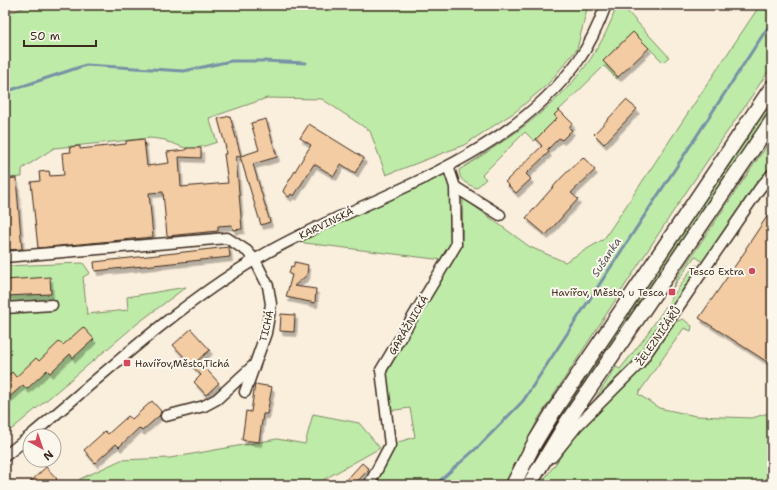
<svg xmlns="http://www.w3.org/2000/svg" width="777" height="490" font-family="'Shantell Sans',sans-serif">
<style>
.green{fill:#bfeba9;stroke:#7d8a64}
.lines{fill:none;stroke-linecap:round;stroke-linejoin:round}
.stream{stroke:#7891a5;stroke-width:3}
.building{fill:#f4cca3;stroke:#3b2a1e;filter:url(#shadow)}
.street-casing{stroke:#3b2a1e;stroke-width:13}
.secondary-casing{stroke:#3b2a1e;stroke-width:17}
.street{stroke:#fbf7ec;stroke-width:10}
.secondary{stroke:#fbf7ec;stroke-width:14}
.poi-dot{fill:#d1495b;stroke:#fbf7ec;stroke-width:1.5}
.labels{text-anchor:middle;stroke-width:4;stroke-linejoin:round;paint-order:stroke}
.street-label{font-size:10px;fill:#3b2a1e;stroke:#fbf7ec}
.poi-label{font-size:10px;fill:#3b2a1e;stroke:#fbf7ec;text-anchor:end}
.water-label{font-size:11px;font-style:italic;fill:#545556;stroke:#fbf7ec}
</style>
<defs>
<filter id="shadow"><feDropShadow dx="2.5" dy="4.5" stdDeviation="0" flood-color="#0004"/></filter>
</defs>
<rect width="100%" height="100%" fill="#faeedd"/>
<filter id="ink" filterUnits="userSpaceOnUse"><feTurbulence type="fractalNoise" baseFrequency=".025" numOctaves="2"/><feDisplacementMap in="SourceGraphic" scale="8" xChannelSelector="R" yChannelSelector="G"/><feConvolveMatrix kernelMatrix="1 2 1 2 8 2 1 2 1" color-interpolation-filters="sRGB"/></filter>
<g filter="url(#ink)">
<!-- green -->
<path class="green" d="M28,5H588L577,49L548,84L515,112L464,145L386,175L370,131L322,99L267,98L209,118L217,142C208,145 195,150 185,148C179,146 174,143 167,142L166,140L150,138L54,148L22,169V177L5,178V12L16,11Z
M617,5H626V10L669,57L663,62L633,32L603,61L618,77L617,79L604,66L554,115L563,124L554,132L548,127L534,141L525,132L482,175L486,179L476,188C467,184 459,181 459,170C526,128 591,85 617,5Z
M760,5H772V66L678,204L538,419L506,485H372L392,444L415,437L410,408L388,411L385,376L409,332L460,247L462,239L463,198L530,247L565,262L604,239Z
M772,99V110L608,353L603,349Z
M772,138V168L704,263L695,256L672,289L678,276Z
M445,171L451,186L452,243L443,260L297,242Z
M83,263L90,273L83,277L87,314L128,310L127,297L186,287L138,323L5,435V266Z
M696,265L701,268L636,362L592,404L616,367L620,369L643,340L693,267Z
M683,319L692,326L691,331L684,328L638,394L659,408L696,416L752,418L772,412V485H540L583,426L634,376L672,323Z
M599,355L603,358L522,485L549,430Z
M313,414L359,423L380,448L323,480L319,485H76L80,479L121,460L170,458L277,439L305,444Z"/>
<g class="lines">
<!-- stream -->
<path class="stream" d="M5,92L86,65L184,71L231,61H263L306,63
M435,485L479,446L523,401L772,21"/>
</g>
<!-- building -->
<path class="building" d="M633,32L649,48L618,77L603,61Z
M626,100L637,109L604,144L594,134Z
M559,110L572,123L569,128L572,130L562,140L559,138L547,150L549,152L526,174L531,179L516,193L505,182L542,146L536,139L557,118L554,115Z
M230,116L241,156L259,150L251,123L266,119L277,157L253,164L270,222L261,225L240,156L236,157L242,229L233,230L232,225L218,226V231L167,236L163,192L149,193L153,237L38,248L31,182L40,181L39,172L49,171L50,176L64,175L62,153L71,152L70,147L80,146V149L126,144V141L144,139L147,166L169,163L167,152L186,150V148H201V158L179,157L181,187L228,183L224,154H226L225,148H226L218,119Z
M309,124L364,158L355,173L341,164L334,176L314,164L294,196L291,194L289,197L283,192L284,189L311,145L300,138Z
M583,157L595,170L571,193L578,199L546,235L526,218L561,178Z
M16,178L22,249L5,250V179Z
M772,209V365L699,318L746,250V248Z
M229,247L230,257L95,271L94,262Z
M295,262L308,265L307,275L294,286L316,289L315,303L286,297L292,275L289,274L291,266L293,267Z
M50,277L51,294L5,296V280Z
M281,314L295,315L294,332L280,331Z
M83,327L94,339L73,358L70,354L50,373L47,370L27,389L23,385L5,401V379L12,372L16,377L36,358L39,361L59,342L63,345Z
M191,329L210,350L198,360L219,383L206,395L194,382L201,375L173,345Z
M255,384L272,387L267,414H263L259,442L242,440L246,411L251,412Z
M152,401L161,411L160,415L142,431L139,428L119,447L116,444L95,463L84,450L105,431L108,434L128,416L132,419Z
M362,463L369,469L354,485H342Z
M46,467L57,479L51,485H27Z"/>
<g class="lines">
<defs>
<path id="street" d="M455,187L500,215
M5,257L227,238L247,251L255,260L268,286L271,304L266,333L245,392
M5,308L52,305
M166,416L204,406L217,399L254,365
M30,436C103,375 174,308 256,259C363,196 501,167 578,61C590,44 599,24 606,5
M5,456L30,436
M552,457L577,426L639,364L760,188L772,174
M369,485L390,445L381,370L456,245L455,187L448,166"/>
<path id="secondary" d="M513,485L535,442L555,409L772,87
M529,485L567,422L772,121"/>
</defs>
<!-- street casing -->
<use href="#street" class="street-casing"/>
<!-- secondary casing -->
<use href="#secondary" class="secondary-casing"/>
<!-- street -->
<use href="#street" class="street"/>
<!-- secondary -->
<use href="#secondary" class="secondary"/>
</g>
</g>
<!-- markers -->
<g class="poi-dot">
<circle cx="752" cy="271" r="4"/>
<rect x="668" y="288" width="8" height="8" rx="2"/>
<rect x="123" y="359" width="8" height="8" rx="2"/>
</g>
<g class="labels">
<!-- street labels -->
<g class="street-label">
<text transform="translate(326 223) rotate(-26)" y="4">KARVINSKÁ</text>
<text transform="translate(408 325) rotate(-59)" y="4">GARÁŽNICKÁ</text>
<text transform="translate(266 326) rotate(-77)" y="4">TICHÁ</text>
<text transform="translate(658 336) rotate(-55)" y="4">ŽELEZNIČÁŘŮ</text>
</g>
<!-- poi labels -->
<g class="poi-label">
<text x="744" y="275">Tesco Extra</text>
<text x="664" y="296">Havířov, Město, u Tesca</text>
<text x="135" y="367" text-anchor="start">Havířov,Město,Tichá</text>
</g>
<!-- water labels -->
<g class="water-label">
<text transform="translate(606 257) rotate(-57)" y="4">Sušanka</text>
</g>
</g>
<!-- margin -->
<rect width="777" height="490" fill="none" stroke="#fbf7ec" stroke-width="20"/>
<rect x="10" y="10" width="757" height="470" fill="none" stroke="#3b2a1e" stroke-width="1.5" filter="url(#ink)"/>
<!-- north arrow -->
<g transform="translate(42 448) rotate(140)"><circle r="19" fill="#fbf7ec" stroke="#aea59a"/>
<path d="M0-3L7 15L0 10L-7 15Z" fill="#d1495b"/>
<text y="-6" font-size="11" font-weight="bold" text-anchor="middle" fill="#3b2a1e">N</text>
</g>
<!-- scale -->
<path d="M24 40v6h72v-6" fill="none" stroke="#3b2a1e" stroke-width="2"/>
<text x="30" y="40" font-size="12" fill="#3b2a1e" stroke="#fbf7ec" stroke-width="3" paint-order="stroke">50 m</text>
</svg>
